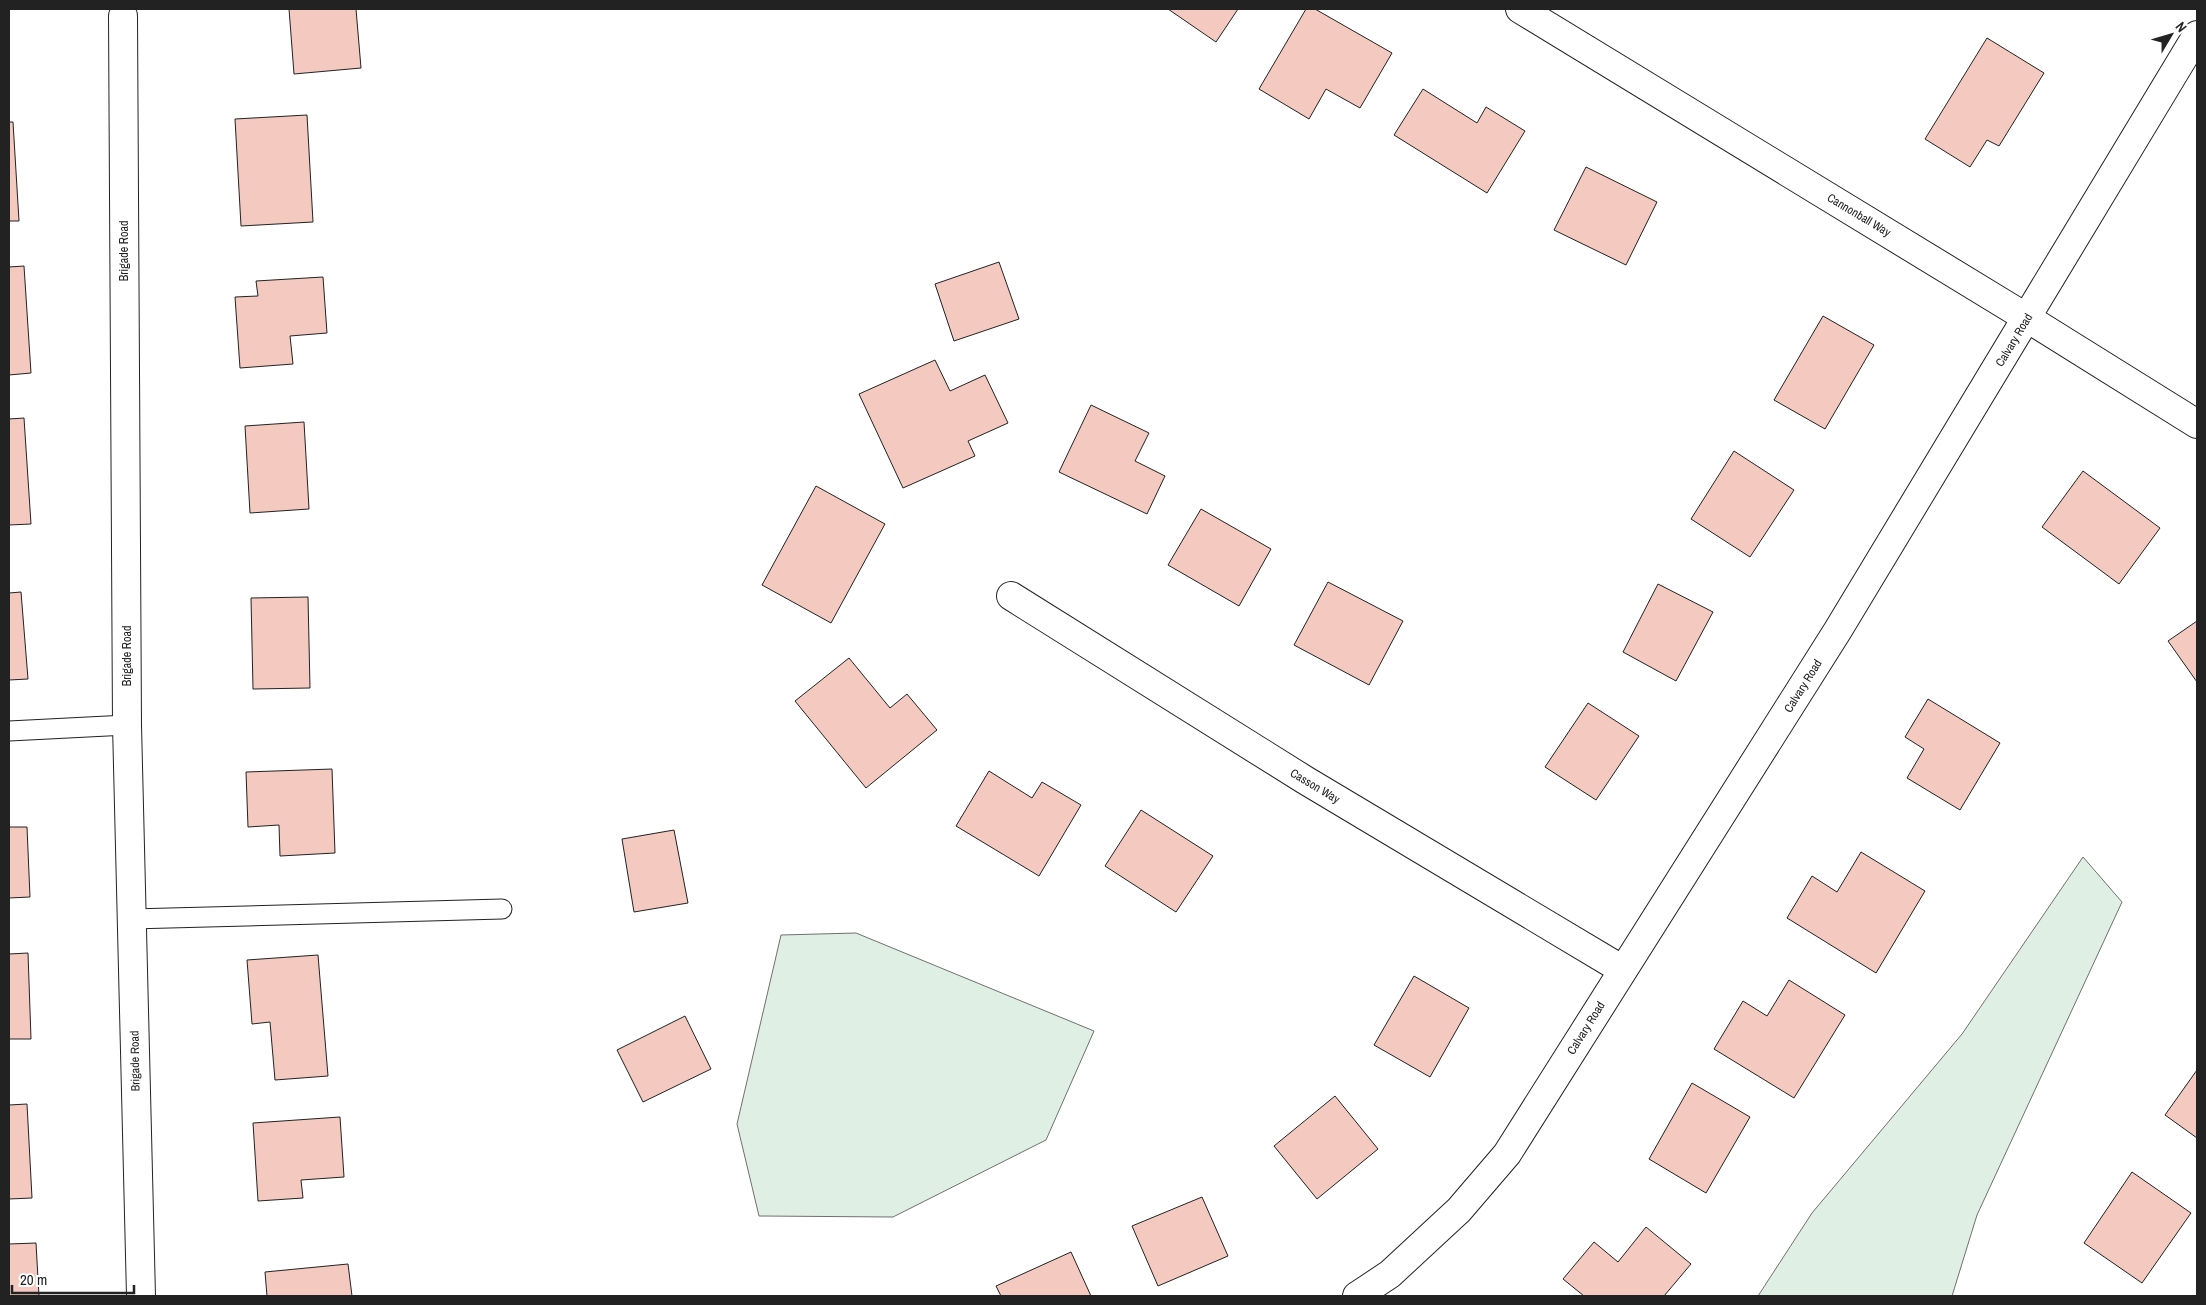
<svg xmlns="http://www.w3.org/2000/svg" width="2206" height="1305" font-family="'Archivo Narrow',sans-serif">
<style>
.green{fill:#e0efe3;stroke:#6f6f6f}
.building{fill:#f3c9c0;stroke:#222}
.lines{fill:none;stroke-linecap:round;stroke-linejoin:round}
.service-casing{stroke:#222;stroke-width:21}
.minor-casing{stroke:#222;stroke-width:30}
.service{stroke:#fff;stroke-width:19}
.minor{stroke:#fff;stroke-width:28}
.labels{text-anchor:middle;stroke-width:4;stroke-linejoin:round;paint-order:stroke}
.street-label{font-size:12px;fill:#222;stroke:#fff}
</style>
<rect width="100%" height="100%" fill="#fff"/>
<!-- green -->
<path class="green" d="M2083,857L2122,902L1977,1215L1952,1296H1758L1812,1213L1962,1034Z
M856,933L1094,1031L1046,1140L893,1217L759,1216L737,1124L781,935Z"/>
<!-- building -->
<path class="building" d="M289,9H356L361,68L294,74Z
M1168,9H1238L1216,42Z
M1306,9H1315L1392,53L1360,108L1326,89L1309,119L1259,89Z
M1987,38L2044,73L1999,146L1987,140L1970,167L1925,139Z
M1423,89L1477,123L1486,107L1525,131L1487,193L1394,135Z
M307,115L313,222L241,226L235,119Z
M9,122H13L19,221H9Z
M1586,167L1657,202L1626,265L1554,230Z
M999,262L1019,319L954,341L935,284Z
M24,266L31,373L9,375V267Z
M323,277L327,333L290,336L293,364L240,368L235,297L258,296L256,281Z
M1823,316L1874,345L1825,429L1774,400Z
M935,360L950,391L985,375L1008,423L968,441L975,456L903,488L859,394Z
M1091,405L1149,433L1135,461L1165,476L1147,514L1059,472Z
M24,418L31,524L9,525V419Z
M304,422L309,509L250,513L245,426Z
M1734,451L1794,490L1750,557L1691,519Z
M2083,471L2160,528L2119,584L2042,527Z
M816,486L885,524L831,623L762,585Z
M1201,509L1271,549L1239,606L1168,565Z
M1328,582L1403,621L1369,685L1294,645Z
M1658,584L1713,612L1676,681L1623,652Z
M21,592L28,679L9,680V593Z
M308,597L310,688L253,689L251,598Z
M2197,621V682L2168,641Z
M849,658L890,708L907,694L937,730L866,788L795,701Z
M1928,699L2000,743L1960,810L1907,778L1924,749L1905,737Z
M1588,703L1639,736L1596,800L1545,767Z
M332,769L335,853L280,856L279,825L248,827L246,772Z
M989,771L1032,798L1042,782L1081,805L1039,876L956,826Z
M1141,810L1213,856L1176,912L1105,866Z
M9,827H27L30,897L9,898Z
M674,830L688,903L634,912L622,839Z
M1861,852L1925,891L1876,973L1787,918L1812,876L1837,892Z
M28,953L31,1039H9V954Z
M318,955L328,1076L275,1080L270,1022L252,1024L247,960Z
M1414,976L1469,1008L1430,1077L1374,1045Z
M1789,980L1845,1015L1794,1098L1714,1049L1743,1001L1767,1016Z
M685,1016L711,1069L643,1102L617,1050Z
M2197,1070V1138L2165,1115Z
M1692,1083L1750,1117L1706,1193L1649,1159Z
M1335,1096L1378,1149L1317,1199L1274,1146Z
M27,1104L32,1198L9,1199V1105Z
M340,1117L344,1177L301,1180L303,1198L258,1201L253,1123Z
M2132,1172L2191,1213L2142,1283L2084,1243Z
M1202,1197L1228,1256L1158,1286L1132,1226Z
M1646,1227L1691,1264L1664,1296H1584L1563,1279L1594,1242L1618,1262Z
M36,1243L39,1296H9V1244Z
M1071,1252L1091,1296H1001L996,1286Z
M348,1264L352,1296H267L265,1272Z"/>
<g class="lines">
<defs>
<path id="service" d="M9,731L127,725
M131,919L502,909"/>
<path id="minor" d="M1520,9L2027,318L2197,424
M123,16L127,725L141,1296
M1011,596L1305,780L1623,970
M1357,1296L1390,1274L1459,1210L1507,1154L1838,630L2197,35"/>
</defs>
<!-- service casing -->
<use href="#service" class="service-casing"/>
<!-- minor casing -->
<use href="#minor" class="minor-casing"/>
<!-- service -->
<use href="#service" class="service"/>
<!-- minor -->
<use href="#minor" class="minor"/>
</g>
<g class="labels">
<!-- street labels -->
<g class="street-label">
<text transform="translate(1859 215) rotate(31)" y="4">Cannonball Way</text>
<text transform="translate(124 251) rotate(-90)" y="4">Brigade Road</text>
<text transform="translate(2014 340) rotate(-59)" y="4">Calvary Road</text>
<text transform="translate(127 656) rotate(-90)" y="4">Brigade Road</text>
<text transform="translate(1803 686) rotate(-58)" y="4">Calvary Road</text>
<text transform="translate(1315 786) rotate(31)" y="4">Casson Way</text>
<text transform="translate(1586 1028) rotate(-58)" y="4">Calvary Road</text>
<text transform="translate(135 1061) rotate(-91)" y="4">Brigade Road</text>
</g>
</g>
<!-- border -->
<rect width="2206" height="1305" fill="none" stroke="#222222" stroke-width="20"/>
<!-- north arrow -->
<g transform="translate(2171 35) rotate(52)" stroke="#ffffff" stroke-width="4" paint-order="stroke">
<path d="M0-4L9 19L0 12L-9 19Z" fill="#222222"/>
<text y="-8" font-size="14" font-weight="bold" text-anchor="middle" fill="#222222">N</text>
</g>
<!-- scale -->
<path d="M12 1285v8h122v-8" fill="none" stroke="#222222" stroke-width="2.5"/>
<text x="20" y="1285" font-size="15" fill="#222222" stroke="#ffffff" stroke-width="4" paint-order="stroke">20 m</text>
</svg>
